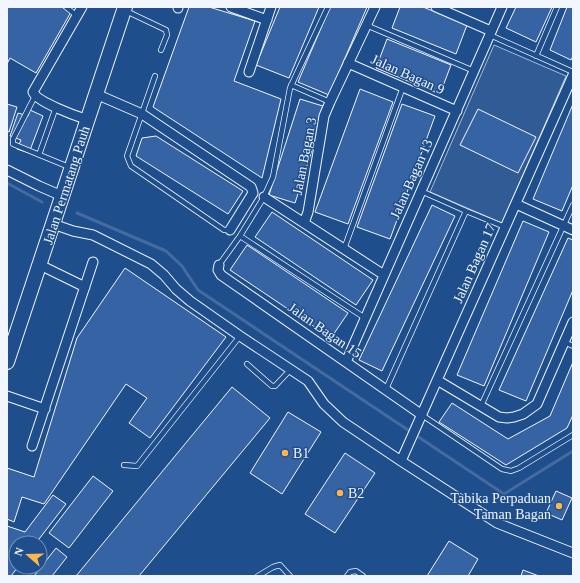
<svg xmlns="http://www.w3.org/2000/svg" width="580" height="583" font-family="Georgia,serif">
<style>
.built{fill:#305b95;stroke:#a8bbd7}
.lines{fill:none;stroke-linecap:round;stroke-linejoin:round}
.stream{stroke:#446ba0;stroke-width:3}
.building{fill:#3563a3;stroke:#f2f6ff}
.service-casing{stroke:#f2f6ff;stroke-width:6}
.minor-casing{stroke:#f2f6ff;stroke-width:11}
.primary-casing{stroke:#f2f6ff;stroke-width:16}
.service{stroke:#1f4e8c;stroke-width:4.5}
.minor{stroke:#1f4e8c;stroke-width:9}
.primary{stroke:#1f4e8c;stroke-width:14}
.poi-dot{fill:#ffb74d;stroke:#1f4e8c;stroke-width:1.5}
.labels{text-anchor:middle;stroke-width:3;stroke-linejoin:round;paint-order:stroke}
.street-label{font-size:14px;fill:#f2f6ff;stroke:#1f4e8c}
.poi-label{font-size:14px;fill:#f2f6ff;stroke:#1f4e8c;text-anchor:start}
</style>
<rect width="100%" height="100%" fill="#1f4e8c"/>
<!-- built -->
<path class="built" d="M494,45L566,76L502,223L430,192Z"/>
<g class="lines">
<!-- stream -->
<path class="stream" d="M7,183L42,202
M77,213L166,251L182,266L198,290L504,494L573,451"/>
</g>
<!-- building -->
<path class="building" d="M7,7H62L71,12L36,73L10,58L7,64Z
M189,7H209L255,21L234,81L281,99L262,178L153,107Z
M280,7H319L289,78L256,65Z
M330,7H367L329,95L298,82Z
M400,7H423L467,25L456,54L392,28Z
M516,7H552L536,42L506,28Z
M567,7H573V56L571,60L550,50Z
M387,39L451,65L440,94L376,68Z
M360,89L393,102L348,224L315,212Z
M300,99L326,107L295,203L269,195Z
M7,104L17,107L9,132L7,131Z
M402,104L435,116L390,239L357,227Z
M573,104V185L562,211L533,199Z
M478,109L536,137L518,173L460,145Z
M30,110L43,116L29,153L17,149L21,140L10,136L18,113L28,116Z
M156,136L243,191L228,214L136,156L142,138Z
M432,205L455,216L382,371L359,360Z
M272,212L373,280L356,305L255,237Z
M523,221L549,232L484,386L457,375Z
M568,238L573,240V290L526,401L499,390Z
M247,245L348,313L331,338L230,270Z
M125,268L226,337L150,438L129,423L147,398L126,384L44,504L22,497L14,522L7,519V468L34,477L77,338Z
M573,362V415L567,428L506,465L439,422L452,403L508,439L550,416Z
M232,387L270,418L139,576H76Z
M288,412L321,432L282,494L250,473Z
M345,453L375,473L335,533L305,514Z
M93,476L113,491L69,548L49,533Z
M556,491L572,498L562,520L546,513Z
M53,495L66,504L36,543H16V567H18L11,576H7V526L25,532Z
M449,541L478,559L468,576H427Z
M56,548L67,557L52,576H34Z
M523,570L539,576H521Z"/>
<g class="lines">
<defs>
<path id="service" d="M66,7L77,16
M126,11L166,30L167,35L161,50
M366,25L474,71
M490,35L573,72
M536,56L557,7
M155,76L127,156L131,166L224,230H230
M291,85L330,102
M35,96L13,139V144L69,167
M39,155L56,107
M421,191L466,211L505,227
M240,236L365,318
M344,249L403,87
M219,265L240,236L264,197L273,177L290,88L328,7
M564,342L573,346
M247,364L272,386H275L291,369
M386,389L466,211
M481,406L573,205
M422,415L502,469L511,471L519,468L573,435
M124,465L137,466L240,336
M258,576L273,567L280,565L290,576
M347,576L350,572L356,571L363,576"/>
<path id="minor" d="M82,7L33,92C37,102 76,116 88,120
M231,7L267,20
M436,7L491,31
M178,8V7
M348,63L457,111
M249,72L271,7
M96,94L142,114L251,187L253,193L230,230
M7,170L39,186L62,196
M264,197L384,275
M516,204L573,230
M304,223L308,212L324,116L330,102L375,7
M53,224L73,231L93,235L151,264L164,275L176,289L190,301L240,336L308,381L324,404L343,422L401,461L497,523L573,553
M40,265L85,287
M219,265L218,270L221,275L422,415
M346,362L502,7
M437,380L499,417L507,418L514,417L523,414L537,404L573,322
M7,396L45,409
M32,446L93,262
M401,461L573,75"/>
<path id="primary" d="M7,362L125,7"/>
</defs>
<!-- service casing -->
<use href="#service" class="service-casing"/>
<!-- minor casing -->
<use href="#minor" class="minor-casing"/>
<!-- primary casing -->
<use href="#primary" class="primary-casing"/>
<!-- service -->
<use href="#service" class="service"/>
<!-- minor -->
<use href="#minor" class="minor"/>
<!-- primary -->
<use href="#primary" class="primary"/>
</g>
<!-- markers -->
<g class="poi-dot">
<circle cx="285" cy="453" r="4"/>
<circle cx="340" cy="493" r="4"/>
<circle cx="559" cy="506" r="4"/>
</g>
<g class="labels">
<!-- street labels -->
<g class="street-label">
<text transform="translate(408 74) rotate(24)" y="5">Jalan Bagan 9</text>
<text transform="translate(304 156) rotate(-79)" y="5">Jalan Bagan 3</text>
<text transform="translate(411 179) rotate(-66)" y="5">Jalan Bagan 13</text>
<text transform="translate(66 185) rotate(-72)" y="5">Jalan Permatang Pauh</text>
<text transform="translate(474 263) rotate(-66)" y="5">Jalan Bagan 17</text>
<text transform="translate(325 330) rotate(35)" y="5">Jalan Bagan 15</text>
</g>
<!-- poi labels -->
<g class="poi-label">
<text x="293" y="458">B1</text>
<text x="348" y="498">B2</text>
<text x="551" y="503" text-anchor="end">Tabika Perpaduan<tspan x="551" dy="16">Taman Bagan</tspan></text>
</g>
</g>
<!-- border -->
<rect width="580" height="583" fill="none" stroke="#f2f6ff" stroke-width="16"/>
<!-- north arrow -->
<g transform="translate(28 555) rotate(290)"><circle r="19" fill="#1f4e8c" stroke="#7391ba"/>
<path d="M0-3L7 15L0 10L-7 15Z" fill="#ffb74d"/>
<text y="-6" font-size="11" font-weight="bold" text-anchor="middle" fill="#f2f6ff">N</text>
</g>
</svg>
